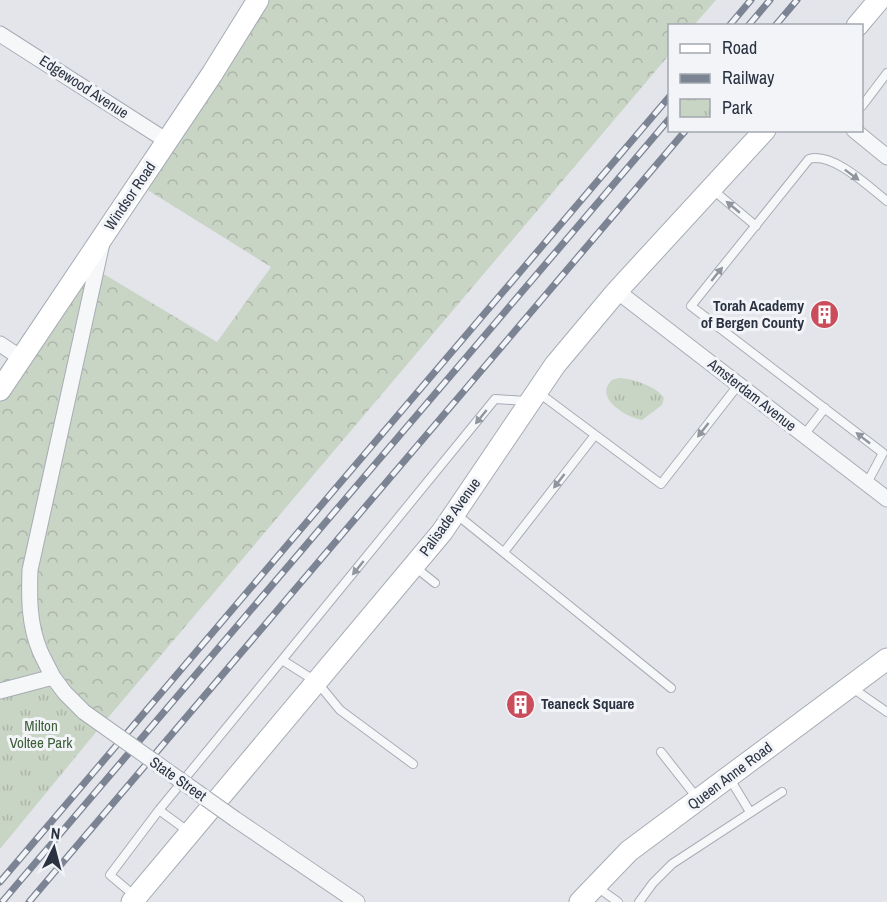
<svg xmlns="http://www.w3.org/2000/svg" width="887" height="902" font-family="'Archivo Narrow',sans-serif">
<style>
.forest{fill:url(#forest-crowns)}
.park{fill:url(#park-tufts)}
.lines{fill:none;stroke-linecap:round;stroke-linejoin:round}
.lane-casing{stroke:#a8acb5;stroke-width:10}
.street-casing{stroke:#a8acb5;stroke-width:17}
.secondary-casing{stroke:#a8acb5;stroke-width:23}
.lane{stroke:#f5f7f9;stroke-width:8}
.street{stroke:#f5f7f9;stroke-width:15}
.secondary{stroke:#fff;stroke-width:21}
.rail-casing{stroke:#7c8494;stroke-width:7}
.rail{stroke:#f2f4f8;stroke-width:4.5;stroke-dasharray:14;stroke-linecap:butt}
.street-bridge-casing{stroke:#a8acb5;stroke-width:17;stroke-linecap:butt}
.street-bridge{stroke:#f5f7f9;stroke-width:15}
.oneway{fill:#90959e}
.labels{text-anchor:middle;stroke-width:6;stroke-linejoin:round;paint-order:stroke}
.street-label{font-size:15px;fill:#2b3342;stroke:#f2f4f8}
.poi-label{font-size:15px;font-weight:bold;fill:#2b3342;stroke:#f2f4f8;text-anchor:end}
.park-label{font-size:15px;fill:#3e5e39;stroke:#f2f4f8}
</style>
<defs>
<pattern id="forest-crowns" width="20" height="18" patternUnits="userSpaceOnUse" patternTransform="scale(1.5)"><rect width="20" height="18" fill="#c8d4c4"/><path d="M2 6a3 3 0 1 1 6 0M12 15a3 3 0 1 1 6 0" fill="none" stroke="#acb6aa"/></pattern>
<pattern id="park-tufts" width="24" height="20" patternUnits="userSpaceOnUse" patternTransform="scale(1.5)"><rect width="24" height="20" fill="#c8d4c4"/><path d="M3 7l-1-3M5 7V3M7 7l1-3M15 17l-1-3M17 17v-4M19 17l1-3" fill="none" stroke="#acb6aa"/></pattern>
</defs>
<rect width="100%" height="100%" fill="#e3e5eb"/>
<!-- forest -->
<path class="forest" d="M258,0H716L694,25L670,26L669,55L101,726L0,688V390L104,235L97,270L217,342L271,267L138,184Z"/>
<!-- park -->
<path class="park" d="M619,378C631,378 658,387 664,398L662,405L642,420C626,417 593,398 612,380Z
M38,681L101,726L0,849V688Z"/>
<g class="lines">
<defs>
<path id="lane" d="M862,106L887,73
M713,190L756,226
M539,393L661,484L739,384
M804,435L825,408
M867,483L883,453L691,306L809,159C833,152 869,187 887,201
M456,514L671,688
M504,552L595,435
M415,567L435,583
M851,687L887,712
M661,752L698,799
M413,764L340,710L317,682L282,660L495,399L526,401
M730,779L750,812
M159,810L189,832
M597,887L618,902
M136,897L110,875L159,810L282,660
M639,902L653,883L672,864L782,792"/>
<path id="street" d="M0,34L167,141
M854,130L887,157
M617,291L887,499
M0,344L21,358
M53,677C49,669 44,660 40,651C29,625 29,598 30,570L102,243
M0,691L53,677L65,693L84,712
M235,819L357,902"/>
<path id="secondary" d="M857,26L879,0
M0,390L212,74L258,0
M132,902L442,532L555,365L617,291L765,130
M580,902L629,851L887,659"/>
</defs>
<!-- lane casing -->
<use href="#lane" class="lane-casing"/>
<!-- street casing -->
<use href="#street" class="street-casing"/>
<!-- secondary casing -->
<use href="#secondary" class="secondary-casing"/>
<!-- lane -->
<use href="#lane" class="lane"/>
<!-- street -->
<use href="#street" class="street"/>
<!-- secondary -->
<use href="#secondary" class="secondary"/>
<defs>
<path id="rail" d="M729,26L751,0
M748,26L770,0
M775,26L797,0
M0,882L670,96
M2,902L670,118
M29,902L686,130"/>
</defs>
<!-- rail casing -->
<use href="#rail" class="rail-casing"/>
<!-- rail -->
<use href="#rail" class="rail"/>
<defs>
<path id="street-bridge" d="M84,712L235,819"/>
</defs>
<!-- street-bridge casing -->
<use href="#street-bridge" class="street-bridge-casing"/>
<!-- street-bridge -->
<use href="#street-bridge" class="street-bridge"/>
</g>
<!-- one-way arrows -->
<defs><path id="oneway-solid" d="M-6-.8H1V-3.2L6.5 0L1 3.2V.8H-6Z" transform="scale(1.5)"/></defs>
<g class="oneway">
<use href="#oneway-solid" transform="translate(852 175) rotate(37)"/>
<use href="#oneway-solid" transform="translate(733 207) rotate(-140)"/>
<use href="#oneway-solid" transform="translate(717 274) rotate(-51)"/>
<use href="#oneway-solid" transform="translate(481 417) rotate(129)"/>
<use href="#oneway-solid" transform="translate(703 430) rotate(128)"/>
<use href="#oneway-solid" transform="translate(863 438) rotate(-142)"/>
<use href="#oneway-solid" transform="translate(559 481) rotate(128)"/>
<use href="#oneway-solid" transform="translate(358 568) rotate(129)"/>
</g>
<!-- icons -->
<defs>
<symbol id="building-disc" viewBox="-11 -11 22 22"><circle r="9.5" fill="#cb4c5a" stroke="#f2f4f8"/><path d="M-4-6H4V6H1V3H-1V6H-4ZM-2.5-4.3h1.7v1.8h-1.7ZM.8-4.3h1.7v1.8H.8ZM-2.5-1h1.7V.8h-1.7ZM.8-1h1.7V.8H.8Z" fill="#fff"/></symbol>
</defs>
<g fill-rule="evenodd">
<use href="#building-disc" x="808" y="298" width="33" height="33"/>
<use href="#building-disc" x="504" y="688" width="33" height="33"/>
</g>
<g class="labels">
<!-- street labels -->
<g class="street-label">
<text transform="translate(84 87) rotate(33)" y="5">Edgewood Avenue</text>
<text transform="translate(130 196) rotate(-56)" y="5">Windsor Road</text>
<text transform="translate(752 395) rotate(38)" y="5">Amsterdam Avenue</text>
<text transform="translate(450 517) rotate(-54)" y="5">Palisade Avenue</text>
<text transform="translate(730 776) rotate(-37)" y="5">Queen Anne Road</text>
<text transform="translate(178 779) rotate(35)" y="5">State Street</text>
</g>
<!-- poi labels -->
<g class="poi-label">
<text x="804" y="311">Torah Academy<tspan x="804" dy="17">of Bergen County</tspan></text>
<text x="541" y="709" text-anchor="start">Teaneck Square</text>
</g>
<!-- park labels -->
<g class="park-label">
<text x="41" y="731">Milton<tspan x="41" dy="17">Voltee Park</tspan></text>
</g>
</g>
<!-- legend -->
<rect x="668" y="24" width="195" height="108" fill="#f2f4f8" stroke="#a2a7af" stroke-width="1.5"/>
<rect x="680" y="44" width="30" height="9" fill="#ffffff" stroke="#a2a7af" stroke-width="1.5"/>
<text x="722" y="54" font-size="18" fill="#2b3342">Road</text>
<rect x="680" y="74" width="30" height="9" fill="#7c8494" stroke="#a2a7af" stroke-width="1.5"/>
<text x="722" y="84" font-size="18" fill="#2b3342">Railway</text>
<rect x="680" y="99" width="30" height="18" fill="url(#park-tufts)" stroke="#a2a7af" stroke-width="1.5"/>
<text x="722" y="114" font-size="18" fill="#2b3342">Park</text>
<!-- north arrow -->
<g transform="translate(54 848) rotate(6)" stroke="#f2f4f8" stroke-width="4.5" paint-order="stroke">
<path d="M0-4.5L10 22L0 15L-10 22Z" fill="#2b3342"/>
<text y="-9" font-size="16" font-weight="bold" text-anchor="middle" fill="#2b3342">N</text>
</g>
</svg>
